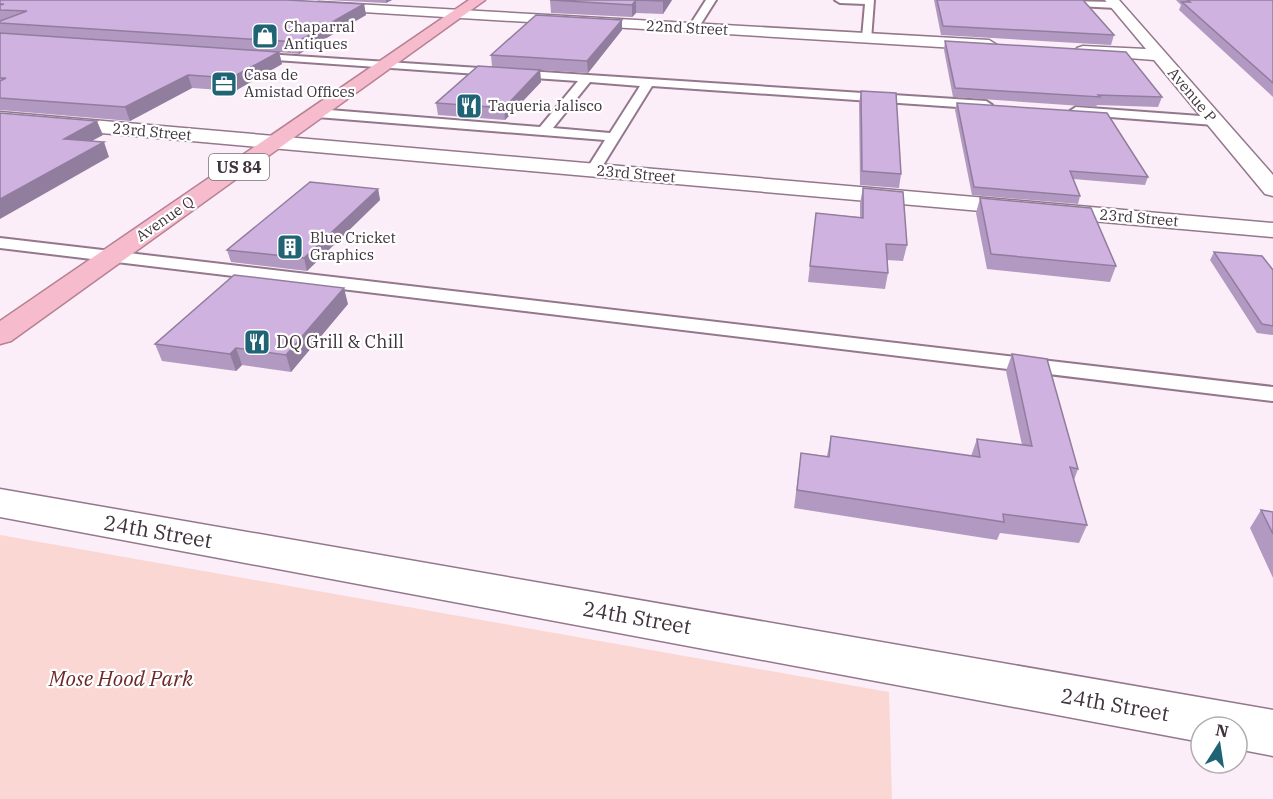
<svg xmlns="http://www.w3.org/2000/svg" width="1273" height="799" font-family="'IBM Plex Serif',serif">
<style>
.green{fill:#fbd7d4}
.lines{fill:none;stroke-linecap:round;stroke-linejoin:round}
.service-casing{stroke:#94778c;stroke-width:4}
.minor-casing{stroke:#94778c;stroke-width:3}
.trunk-casing{stroke:#b58192;stroke-width:3}
.service{fill:#fff;fill-rule:evenodd}
.minor{fill:#fff;fill-rule:evenodd}
.trunk{fill:#f6bcce;fill-rule:evenodd}
.wall{fill:#b299c1}
.shaded-wall{fill:#917d9d}
.building{fill:#cfb2e0;stroke:#917d9d;stroke-width:1.5}
.labels{text-anchor:middle;stroke-width:4.5;stroke-linejoin:round;paint-order:stroke}
.far-poi-label{font-size:15px;fill:#3f333c;stroke:#fff;text-anchor:start}
.far-street-label{font-size:15px;fill:#3f333c;stroke:#fff}
.shield{fill:#fff;stroke:#797076;stroke-width:1.5}
.shield-label{font-size:16px;font-weight:bold;fill:#3f333c}
.poi-label{font-size:18px;fill:#3f333c;stroke:#fff;text-anchor:start}
.near-street-label{font-size:21px;fill:#3f333c;stroke:#fff}
.near-park-label{font-size:21px;font-style:italic;fill:#6d2728;stroke:#fff}
</style>
<rect width="100%" height="100%" fill="#fbeef8"/>
<!-- green -->
<path class="green" d="M0,535L889,692L892,799H0Z"/>
<g class="lines">
<defs>
<path id="service" d="M706,0H716L697,30H689L688,28Z
M835,0H874L871,40L862,38L865,4L840,3Z
M1014,0L1116,2L1121,5L1116,8L1019,3Z
M250,53L986,101L992,105L986,109L652,86L600,170L593,174L586,170L605,140L317,117L311,113L317,109L540,127L578,81L246,58L244,56ZM590,82L640,86L610,133L553,128Z
M1076,107L1214,117L1221,121L1214,125L1071,114L1070,111Z
M0,238L1273,387V401L0,248Z"/>
<path id="minor" d="M1105,0H1119L1273,175V196L1265,194L1154,60L1077,54L1075,51L1077,48L1083,46L1146,49Z
M319,2L989,40L997,45L989,50L314,9V3Z
M0,112L1273,223V237L0,124Z
M0,489L1273,710V756L1237,749V727H1201V742L0,517Z"/>
<path id="trunk" d="M469,0H485L11,341L0,344V321Z"/>
</defs>
<!-- service casing -->
<use href="#service" class="service-casing"/>
<!-- minor casing -->
<use href="#minor" class="minor-casing"/>
<!-- trunk casing -->
<use href="#trunk" class="trunk-casing"/>
<!-- service -->
<use href="#service" class="service"/>
<!-- minor -->
<use href="#minor" class="minor"/>
<!-- trunk -->
<use href="#trunk" class="trunk"/>
</g>
<!-- wall -->
<path class="wall" d="M0,0L364,4L366,15L299,54L279,52L282,64L235,91L192,88L130,121L0,110Z
M326,0H392L386,3Z
M550,0H672L663,14L636,13L632,17L551,13Z
M934,0H1083L1114,35L1111,45L941,35Z
M1176,0H1273V97L1179,10L1181,5Z
M622,30L588,73L492,67L491,55Z
M945,41L1162,97L1158,107L1097,105L1096,107L953,97L944,50Z
M540,70L541,82L505,120L438,115L436,103Z
M861,91L901,174L899,188L860,185L859,103Z
M957,103L1148,177L1145,185L1073,179L1080,196L1078,204L972,195L955,110Z
M863,188L907,245L903,261L887,260L888,273L885,289L808,282L816,213L860,217V203Z
M378,189L380,200L307,271L231,262L227,250Z
M980,198L1116,266L1110,282L987,269L976,213Z
M1214,252L1273,270V335L1257,333L1210,260Z
M348,304L291,372L242,365L236,371L162,361L155,344Z
M1012,354L1078,469L1074,480L1087,525L1079,543L1000,533L997,540L794,508L801,453L827,456L831,436L971,456L977,439L1022,445L1006,371Z
M1261,510L1273,512V578L1250,528Z"/>
<!-- shaded-wall -->
<path class="shaded-wall" d="M386,0H392L386,3Z
M636,0V13L632,17V5Z
M664,0H672L663,14V1Z
M364,4L366,15L299,54L297,42Z
M622,20V30L588,73L587,61Z
M279,52L282,64L235,91L231,78Z
M540,70L541,82L505,120L504,108Z
M188,75L192,88L130,121L125,107Z
M97,121L103,135L70,153L64,139Z
M104,142L109,157L0,219V199Z
M378,189L380,200L307,271L304,258Z
M344,288L348,304L291,372L286,355Z
M236,348L242,365L236,371L230,354Z"/>
<!-- building -->
<path class="building" d="M0,0H287L364,4L297,42L0,23V21L27,11L0,10V5L4,4H0Z
M550,0H664L663,1L636,0L632,5Z
M937,0H1083L1114,35L943,26Z
M1187,0H1273V83L1182,2H1190Z
M536,15L622,20L587,61L491,55Z
M0,33L279,52L231,78L188,75L125,107L0,98V81L6,78H0Z
M945,41L1126,52L1162,97L1098,95L1100,97L955,88Z
M478,66L540,70L504,108L436,103Z
M861,91L896,93L901,174L862,171Z
M957,103L1107,113L1148,177L1070,171L1080,196L974,187Z
M0,113L97,121L64,139L104,142L0,199Z
M310,182L378,189L304,258L227,250Z
M863,188L903,192L907,245L886,244L888,273L810,266L816,213L863,218Z
M980,198L1091,208L1116,266L991,254Z
M1214,252L1262,256L1273,270V326L1262,324Z
M234,275L344,288L286,355L236,348L230,354L155,344Z
M1012,354L1047,359L1078,469L1070,467L1087,525L1003,514L1004,522L797,490L801,453L829,457L831,436L980,457L977,439L1032,446Z
M1261,510L1273,512V534Z"/>
<!-- icons -->
<defs>
<symbol id="shop-square" viewBox="-11 -11 22 22"><rect x="-9" y="-9" width="18" height="18" rx="4" fill="#1f6375" stroke="#fff"/><path d="M-5-2.5h2.3a2.7 3.5 0 0 1 5.4 0H5L5.5 6h-11ZM-1.5-2.5h3a1.5 2.3 0 0 0-3 0Z" fill="#fff"/></symbol>
<symbol id="office-square" viewBox="-11 -11 22 22"><rect x="-9" y="-9" width="18" height="18" rx="4" fill="#1f6375" stroke="#fff"/><path d="M-6-3h4V-5.5h4V-3h4V5H-6ZM-1-4.5V-3h2v-1.5ZM-6 0V1H6V0Z" fill="#fff"/></symbol>
<symbol id="restaurant-square" viewBox="-11 -11 22 22"><rect x="-9" y="-9" width="18" height="18" rx="4" fill="#1f6375" stroke="#fff"/><path d="M-5-6h1v4h1v-4h1v4h1v-4h1v5L-1.5 .5V6h-2V.5L-5-1ZM5-6V6H3V1.5H1.5Q1.5-4 5-6Z" fill="#fff"/></symbol>
<symbol id="building-square" viewBox="-11 -11 22 22"><rect x="-9" y="-9" width="18" height="18" rx="4" fill="#1f6375" stroke="#fff"/><path d="M-4-6H4V6H1V3H-1V6H-4ZM-2.5-4.3h1.7v1.8h-1.7ZM.8-4.3h1.7v1.8H.8ZM-2.5-1h1.7V.8h-1.7ZM.8-1h1.7V.8H.8Z" fill="#fff"/></symbol>
</defs>
<g fill-rule="evenodd">
<use href="#shop-square" x="250" y="21" width="30" height="30"/>
<use href="#office-square" x="209" y="69" width="30" height="30"/>
<use href="#restaurant-square" x="454" y="91" width="30" height="30"/>
<use href="#building-square" x="275" y="232" width="30" height="30"/>
<use href="#restaurant-square" x="242" y="327" width="30" height="30"/>
</g>
<g class="labels">
<!-- far-poi labels -->
<g class="far-poi-label">
<text x="284" y="32">Chaparral<tspan x="284" dy="17">Antiques</tspan></text>
<text x="244" y="80">Casa de<tspan x="244" dy="17">Amistad Offices</tspan></text>
<text x="488" y="111">Taqueria Jalisco</text>
<text x="310" y="243">Blue Cricket<tspan x="310" dy="17">Graphics</tspan></text>
</g>
<!-- far-street labels -->
<g class="far-street-label">
<text transform="translate(687 28) rotate(3)" y="5">22nd Street</text>
<text transform="translate(1192 95) rotate(50)" y="5">Avenue P</text>
<text transform="translate(152 132) rotate(5)" y="5">23rd Street</text>
<text transform="translate(636 174) rotate(5)" y="5">23rd Street</text>
<text transform="translate(1139 218) rotate(5)" y="5">23rd Street</text>
<text transform="translate(165 219) rotate(-35)" y="5">Avenue Q</text>
</g>
<!-- shield labels -->
<rect class="shield" x="209" y="154" width="60" height="26" rx="4.5"/>
<g class="shield-label">
<text x="239" y="173">US 84</text>
</g>
<!-- poi labels -->
<g class="poi-label">
<text x="276" y="348">DQ Grill &amp; Chill</text>
</g>
<!-- near-street labels -->
<g class="near-street-label">
<text transform="translate(158 532) rotate(10)" y="7">24th Street</text>
<text transform="translate(637 618) rotate(10)" y="7">24th Street</text>
<text transform="translate(1115 705) rotate(10)" y="7">24th Street</text>
</g>
<!-- near-park labels -->
<g class="near-park-label">
<text x="121" y="686">Mose Hood Park</text>
</g>
</g>
<!-- north arrow -->
<g transform="translate(1219 745) rotate(12)"><circle r="28" fill="#ffffff" stroke="#b2adb1" stroke-width="1.5"/>
<path d="M0-4.5L10 22L0 15L-10 22Z" fill="#1f6375"/>
<text y="-9" font-size="16" font-weight="bold" text-anchor="middle" fill="#3f333c">N</text>
</g>
</svg>
